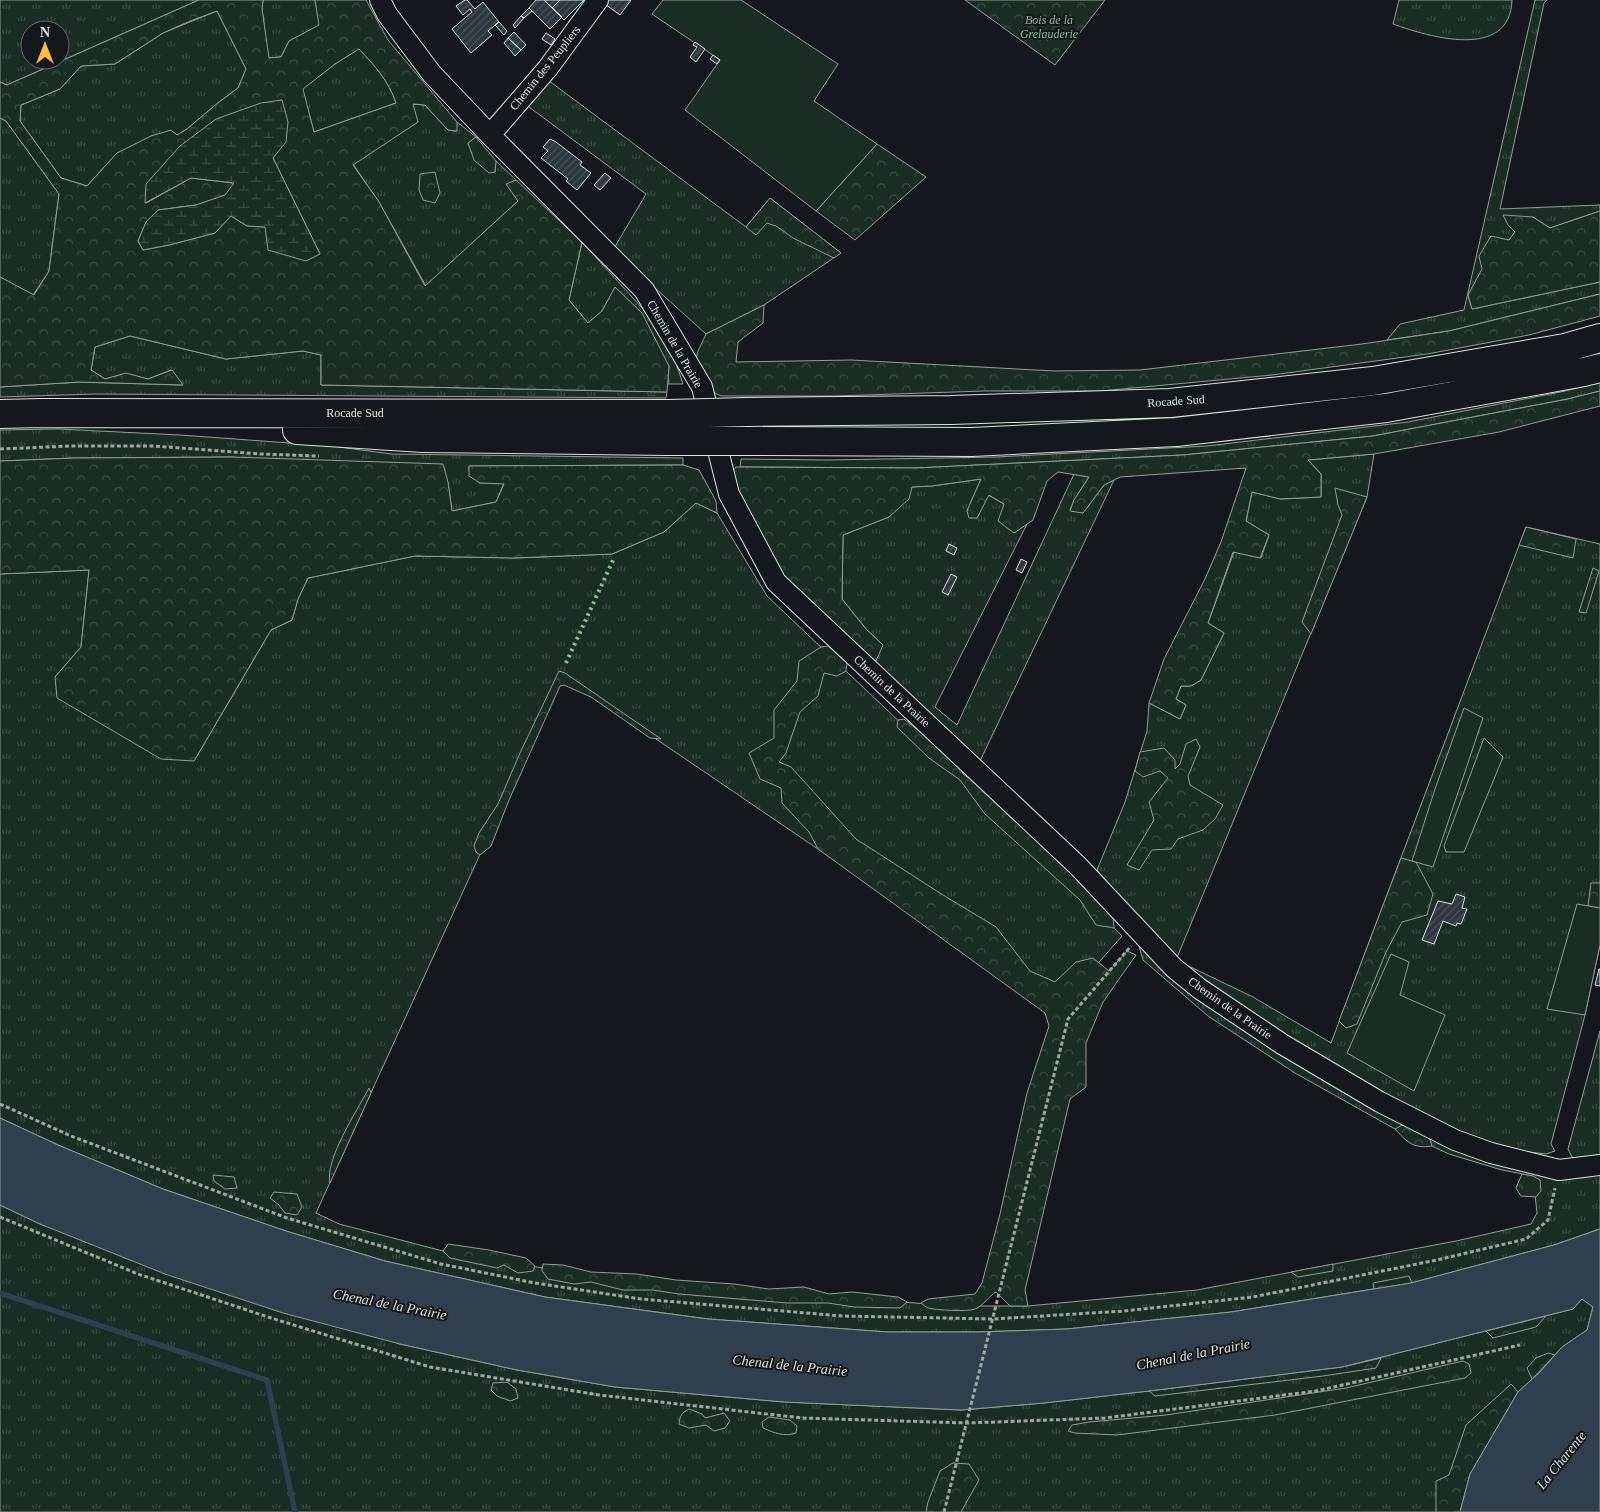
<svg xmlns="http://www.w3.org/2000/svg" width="1600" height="1512" font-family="'Times New Roman',serif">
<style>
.grass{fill:url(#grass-tufts);stroke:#939e99;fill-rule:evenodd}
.forest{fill:url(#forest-crowns);stroke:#939e99;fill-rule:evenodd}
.wetland{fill:url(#wetland-marsh);stroke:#939e99}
.green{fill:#1a2d24;stroke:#939e99}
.water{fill:#2f3f4d;stroke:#939e99}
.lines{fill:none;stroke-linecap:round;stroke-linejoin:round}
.stream{stroke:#2f3f4d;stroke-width:5.5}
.building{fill:url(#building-hatch);stroke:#d8e6dc}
.minor-casing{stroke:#d8e6dc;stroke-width:22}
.highway-casing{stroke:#d8e6dc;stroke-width:30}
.path{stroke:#9da8a2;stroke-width:3;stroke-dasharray:4 2.5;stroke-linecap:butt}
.minor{stroke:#14181c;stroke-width:20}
.highway{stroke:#14181c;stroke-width:28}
.highway-bridge-casing{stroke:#d8e6dc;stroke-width:30;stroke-linecap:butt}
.highway-bridge{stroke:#14181c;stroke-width:28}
.hedge{stroke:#8ac095;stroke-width:4;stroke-dasharray:2.5 4;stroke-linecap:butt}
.labels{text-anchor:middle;stroke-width:4;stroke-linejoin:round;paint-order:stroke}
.park-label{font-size:12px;font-style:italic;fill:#8ac095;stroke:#14181c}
.street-label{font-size:12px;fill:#d8e6dc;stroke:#14181c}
.water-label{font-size:14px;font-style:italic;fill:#d8e6dc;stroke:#14181c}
</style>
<defs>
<pattern id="grass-tufts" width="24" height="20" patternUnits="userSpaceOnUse" patternTransform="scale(1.25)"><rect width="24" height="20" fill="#1a2d24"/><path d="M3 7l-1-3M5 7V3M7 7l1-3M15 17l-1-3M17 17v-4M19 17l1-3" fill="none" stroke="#3b4b43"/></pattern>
<pattern id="forest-crowns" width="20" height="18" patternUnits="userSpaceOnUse" patternTransform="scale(1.25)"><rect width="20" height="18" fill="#1a2d24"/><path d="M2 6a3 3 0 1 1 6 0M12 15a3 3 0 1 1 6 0" fill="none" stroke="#3b4b43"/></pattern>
<pattern id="wetland-marsh" width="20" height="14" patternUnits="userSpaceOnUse" patternTransform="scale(1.25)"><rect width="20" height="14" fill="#1a2d24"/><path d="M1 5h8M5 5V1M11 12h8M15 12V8" fill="none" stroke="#3b4b43"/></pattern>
<pattern id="building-hatch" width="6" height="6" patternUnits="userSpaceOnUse" patternTransform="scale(1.25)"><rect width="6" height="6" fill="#2c363c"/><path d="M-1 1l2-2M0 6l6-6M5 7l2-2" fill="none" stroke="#4a5358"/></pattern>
</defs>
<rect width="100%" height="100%" fill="#14181c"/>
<!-- grass -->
<path class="grass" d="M0,0H199L7,85L0,82ZM30,30H60V60H30Z
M263,0H315L320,25L289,41L281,57L268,58L262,9Z
M1399,0H1512C1510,61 1429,37 1393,24Z
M1535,0H1547L1544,3L1500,209L1600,205V211L1550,228L1533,217L1508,225L1515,232L1509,240L1483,269L1468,295L1472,309L1600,282V294L1449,331L1387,340L1400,324L1464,310Z
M217,11L246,69L238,88L219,102L187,129L177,135L117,153L87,186L61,178L20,121L21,105L60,89L81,66L115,64L163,33Z
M359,48C374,65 389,81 396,103L314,132L302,89L335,64Z
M545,78L746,227L770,198L841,253L764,305L706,334L613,250L646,194L525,104Z
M412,104L425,105L448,130L456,131L457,122L476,137L468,143L495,172L496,161L516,180L507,184L518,201L426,286L379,202L353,164L418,122Z
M0,118L6,121L59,194L49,271L33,295L0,277Z
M582,242L643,309L674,357L683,384H668L669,366L615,288L602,311L588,323L569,300Z
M130,336L226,359L303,351L321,355V385L667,392L666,398L96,394L0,397V387L79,382L183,385L171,370L148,379L126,374L105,379L91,370L95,347Z
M1600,382V391L1568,399L1373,436L1183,455L916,468L740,467L741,459L828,460L996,457L1207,446L1408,422L1565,391Z
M59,429L180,435L331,446L392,454L683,458V465L469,466L479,483H504L496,502L452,511L448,482L232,457L75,458L0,461V430Z
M1374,454L1367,497L1176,960L1253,997L1331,1043L1526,527L1600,544V945L1585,1015L1551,1144L1555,1151L1546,1154L1511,1150L1465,1136L1344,1073L1250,1016L1202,984L1176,961L1153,937L1097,870L1125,802L1147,731L1149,703L1180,719L1186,705L1176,699L1181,686H1191L1201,680L1224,633L1208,623L1234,552L1261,558L1269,535L1246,521L1252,492L1281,499L1321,497V474L1308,460Z
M1074,474L1089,477L1074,500L1070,510L1083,513L1104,485L1114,480L980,761L863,657L883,645L866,629L842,599L843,535L889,517L912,487L932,486L981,479L967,511L977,518L988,495L1004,504L1014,533L1027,524L935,707L957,725Z
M696,503L717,513L767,596L1083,896L1122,936L1056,1011L562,675L316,1213L339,1224L443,1251L619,1281L955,1306H1028L1197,1290L1456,1241L1531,1224L1537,1213L1533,1176L1502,1170L1449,1154L1395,1129L1295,1073L1208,1016L1143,960L1139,946L1460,1148L1600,1169V1229L1554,1245L1411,1283L1231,1312L1067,1329L978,1332H888L708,1319L545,1297L385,1261L286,1231L163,1189L58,1145L0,1118V574L89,570L81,647L55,677L194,761L271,630L292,620L298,599L308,578L415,556L514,558L612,554L664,532Z
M1600,1031V1156L1579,1159L1572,1157L1568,1149Z
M0,1205L40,1224L400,1344L517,1370L615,1387L784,1402L961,1410L1044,1403L1149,1391L1342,1367L1573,1309L1582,1299L1593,1307L1587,1330L1562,1347L1540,1372L1518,1392L1470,1474L1460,1512H0Z"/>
<!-- forest -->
<path class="forest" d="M199,0H263L262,9L269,58L281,57L289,41L319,25L315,0H366L388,40L457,122V131L448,130L425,105L413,104L418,122L353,165L379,202L425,286L518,201L506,184L516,180L582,242L569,300L588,323L602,311L615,287L642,313L669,366L667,392L321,385V355L303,351L226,359L130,336L95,347L91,370L105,379L126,373L148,379L172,370L183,385L79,382L0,387V277L34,295L49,271L59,194L6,121L0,118V82L7,85ZM217,11L246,69L238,88L219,102L187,129L177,135L171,130L151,136L117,153L87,186L61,178L20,121L21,105L60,89L81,66L115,64L163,33L190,21ZM359,49C374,65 389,81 396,103L314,132L303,89L335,64ZM288,122L273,158L320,254L265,227L247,226L231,216L215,233L169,245L143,250L138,241L146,222L158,210L196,205L226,195L234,183L191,178L146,203Z
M965,0H1105L1055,65Z
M476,137L496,161L495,172L489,173L474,160L468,143Z
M877,144L926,177L855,240L816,211Z
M435,172L440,193L435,203L423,200L419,190L420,174Z
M770,198L841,253L834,258L793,238L776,226L767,223L756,235L746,227Z
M1600,211V282L1472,309L1468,295L1482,269L1479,256L1491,236L1509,240L1515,232L1508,225L1503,215L1533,217L1550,228Z
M1600,294V316L1529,335L1427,354L1272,375L1101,391H984L835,396H721L707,389L695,362L698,351L706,334L764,305L763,323L738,342L736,362L851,360L1054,371L1140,370L1362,344L1449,331Z
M1600,391V406L1499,432L1374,454L1308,460L1321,474V497L1280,499L1252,492L1246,521L1269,535L1260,558L1233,552L1208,623L1224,633L1201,680L1191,686H1181L1176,699L1186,705L1180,719L1149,703L1164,659L1205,579L1221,542L1246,468L1120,477L1104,485L1083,513L1070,511L1074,500L1089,477L1058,472L1047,481L1033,520L1014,533L998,521L1004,504L989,495L977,518H969L967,511L981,479L932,486L912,487L909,499L889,517L843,535L842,599L866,629L883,645L876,661L863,657L786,582L730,475L736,467L916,468L1183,455L1373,436L1568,399Z
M232,457L443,464L448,482L452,511L496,502L504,484L480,483L469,476V466L683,465L699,470L716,501L717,513L696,503L664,532L612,554L514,558L415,556L308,578L298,599L292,620L271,630L194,761L161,759L57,698L55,677L81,647L89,570L0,574V461L75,458Z
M1335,488L1367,497L1311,634L1302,622L1342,515L1338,505Z
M1526,527L1576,539L1573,558L1519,545Z
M1593,568L1599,571L1586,613L1579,612Z
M828,646L847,663L846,671L837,676L824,673L818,696L800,712L786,753L779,762L791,767L856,839L943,895L996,927L1030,971L1055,982L1076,962L1093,958L1109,971L1127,951L1136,955L1103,1002L1086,1043V1087L1070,1099L1025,1290L1028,1306H1010L996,1292C989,1296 983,1306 975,1309C967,1312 936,1310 928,1308C926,1307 922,1304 921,1303L928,1299L975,1294L982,1283L1000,1214L1027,1093L1049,1026L1045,1013L818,849L809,832L782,803L781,788L760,779L749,753L774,738V710L797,681L799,661L821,647Z
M559,671L565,673L661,739L650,738L591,697L564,685L560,686L509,800L491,846L480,855L476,852L474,846L479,833L498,804L520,753Z
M904,719L960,764L963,774L990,793L1113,914L1114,928L1096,925L1080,900L985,814L960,780L929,758L897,727L898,720Z
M1196,739L1200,747L1188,776L1190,785L1223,805L1215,819L1203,830L1178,839L1171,849L1152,850L1139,870L1127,865L1154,820L1149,802L1168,778L1160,771L1143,777L1135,771L1140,752L1164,748L1175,760V769L1180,764L1186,744Z
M1401,858L1416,862L1433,894L1427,915L1402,922L1386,952L1357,1024L1346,1028L1339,1021Z
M1591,883H1600V908L1588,906Z
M369,1088L371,1093L330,1183C324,1161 358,1109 369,1088Z
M1404,1124L1429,1136L1432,1146C1413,1149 1407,1142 1395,1129Z
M1522,1174L1533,1176L1540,1180L1541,1191L1536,1197L1521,1196L1516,1188Z
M213,1175L234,1177L237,1188L225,1189L214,1181Z
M274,1192L297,1194L302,1207L297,1215L285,1213L279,1205L270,1198Z
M448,1244L489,1250L526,1258L535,1266L533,1271L518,1273L504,1265L497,1268L450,1258L443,1251Z
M543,1264L563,1265L591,1272L637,1274L676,1280L734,1284L769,1289L804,1287L829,1294L852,1292L898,1297L907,1302L900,1308L854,1307L828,1303H787L679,1294L653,1290H623L591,1282L574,1284L548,1279L542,1271Z
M1333,1264V1271L1298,1277L1291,1272Z
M1409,1276L1412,1283L1374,1289L1373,1283Z
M1546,1316L1536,1327L1493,1338L1486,1331Z
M1548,1353L1555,1355L1532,1379L1527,1368L1536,1358Z
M1381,1358L1376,1368L1323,1376L1155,1396L1149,1391L1342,1367Z
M1463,1361L1469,1364L1471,1373L1465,1378L1275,1415L1117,1435L1075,1433L1068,1431L1072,1425L1089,1422L1166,1415L1346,1388Z
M507,1382L516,1389L518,1398L510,1401L497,1396L491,1390L493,1383Z
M1511,1384L1518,1392L1470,1474L1460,1512H1436V1481L1449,1475L1466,1425Z
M689,1409L702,1414L705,1418L724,1413L730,1421L725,1428L714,1431L706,1425L689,1428L679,1424C680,1416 681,1413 689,1409Z
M769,1417L790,1420L797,1426L796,1433C785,1437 774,1433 763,1428L762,1422Z
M953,1463L969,1464L979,1480L961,1512H926L928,1502L940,1471Z"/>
<!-- wetland -->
<path class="wetland" d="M282,100L288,122L286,142L273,158L320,254L306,261L268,250L265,227L247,226L231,216L215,233L169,245L143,250L138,241L146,222L158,210L196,205L225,195L234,183L191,178L145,203L146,184L180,146L216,119L261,103Z"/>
<!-- green -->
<path class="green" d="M663,0H741L838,64L814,101L877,144L816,211L685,110L720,60L652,14Z
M1464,708L1483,718L1433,867L1412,861L1435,789Z
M1484,738L1503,757L1464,852H1446L1444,846Z
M1577,904L1600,908V945L1585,1015L1547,1009Z
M1391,954L1409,962L1400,995L1445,1015L1414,1091L1347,1053Z"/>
<!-- water -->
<path class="water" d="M0,1118L58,1145L163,1189L286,1231L385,1261L545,1297L708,1319L888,1332H978L1067,1329L1231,1312L1411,1283L1554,1245L1600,1229V1512H1460L1470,1474L1518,1392L1540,1372L1562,1347L1587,1330L1593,1307L1582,1299L1573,1309L1342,1367L1149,1391L1044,1403L961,1410L784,1402L615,1387L517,1370L400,1344L283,1313L165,1274L40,1224L0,1205Z"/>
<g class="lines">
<!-- stream -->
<path class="stream" d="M0,1293L267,1380L295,1512"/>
</g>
<!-- building -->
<path class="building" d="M465,0H467L475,9L483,2L499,22L488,31L492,35L471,53L452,29L472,12L470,9L463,15L456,6Z
M536,0H544L562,17L550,29L529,8Z
M544,0H560L552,8Z
M560,0H584L564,20L552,8Z
M603,0H631L620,15L602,2Z
M529,8L532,11L524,18L521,16Z
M521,16L524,18L515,28L513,25Z
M499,22L507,31L504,35L495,25Z
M514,32L526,45L521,50L508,38Z
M546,33L555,39L551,45L542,39Z
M508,38L521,50L515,56L504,43Z
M695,42L705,49L696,62L690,57L697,47L693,45Z
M713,55L720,60L717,64L710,59Z
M550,139L556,142L582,162L580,165L591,173L577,190L566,181L568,179L541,158L548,151L543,147Z
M605,173L611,178L600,190L594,185Z
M949,544L957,548L954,555L946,551Z
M1021,559L1027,562L1022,573L1016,570Z
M951,574L957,577L948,595L942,592Z
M1456,894L1465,897L1462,908L1467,909L1461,924L1457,923L1456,926L1443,921L1434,944L1422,940L1438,901L1452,904Z
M1599,969H1600V986L1595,985Z"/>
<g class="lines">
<defs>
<path id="minor" d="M380,0L387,14L432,74L490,135L644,290L702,387L729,494L776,582L1078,866L1174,968L1200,989L1282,1044L1380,1102L1455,1140L1491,1153L1559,1170L1600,1165
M490,135L548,68L598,0"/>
<path id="highway" d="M747,412L951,410L1170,403L1373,381L1565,348L1600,338
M0,414L41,413L669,414
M297,430L423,438L667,441
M751,441L972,442L1176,432L1386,408L1584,372L1600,368"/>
</defs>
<!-- minor casing -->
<use href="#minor" class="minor-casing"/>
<!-- highway casing -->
<use href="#highway" class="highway-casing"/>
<!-- path -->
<path class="path" d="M0,449L71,446H154L261,454L319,456
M0,1104L71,1136L287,1218L441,1264L535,1283L641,1299L842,1316L993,1319L1124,1311L1253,1297L1437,1260L1526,1239L1548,1220L1555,1188
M0,1217L138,1274L271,1318L430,1367L599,1395L802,1418L967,1423L1105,1418L1316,1391L1520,1345
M944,1512L1068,1019L1131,946"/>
<!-- minor -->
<use href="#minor" class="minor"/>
<!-- highway -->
<use href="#highway" class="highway"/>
<defs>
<path id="highway-bridge" d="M669,414L747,412
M667,441H751"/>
</defs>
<!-- highway-bridge casing -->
<use href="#highway-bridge" class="highway-bridge-casing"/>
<!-- highway-bridge -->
<use href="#highway-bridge" class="highway-bridge"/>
<!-- hedge -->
<path class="hedge" d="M566,663L614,558"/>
</g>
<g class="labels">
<!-- park labels -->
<g class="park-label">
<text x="1049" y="24">Bois de la<tspan x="1049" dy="14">Grelauderie</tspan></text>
</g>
<!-- street labels -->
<g class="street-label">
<text transform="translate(545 68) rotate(-51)" y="4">Chemin des Peupliers</text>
<text transform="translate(675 344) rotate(60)" y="4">Chemin de la Prairie</text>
<text transform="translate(1176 401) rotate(-4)" y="4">Rocade Sud</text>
<text x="355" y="417">Rocade Sud</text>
<text transform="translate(892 691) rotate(43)" y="4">Chemin de la Prairie</text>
<text transform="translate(1230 1008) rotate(35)" y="4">Chemin de la Prairie</text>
</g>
<!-- water labels -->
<g class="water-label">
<text transform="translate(390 1304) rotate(11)" y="5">Chenal de la Prairie</text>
<text transform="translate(1193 1354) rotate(-11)" y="5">Chenal de la Prairie</text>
<text transform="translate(790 1365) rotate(6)" y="5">Chenal de la Prairie</text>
<text transform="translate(1561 1460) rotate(-51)" y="5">La Charente</text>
</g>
</g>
<!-- north arrow -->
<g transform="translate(45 45)"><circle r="24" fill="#14181c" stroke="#626a69"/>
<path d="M0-4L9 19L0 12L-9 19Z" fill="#ffb74d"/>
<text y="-8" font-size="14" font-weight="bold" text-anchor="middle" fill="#d8e6dc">N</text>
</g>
</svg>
